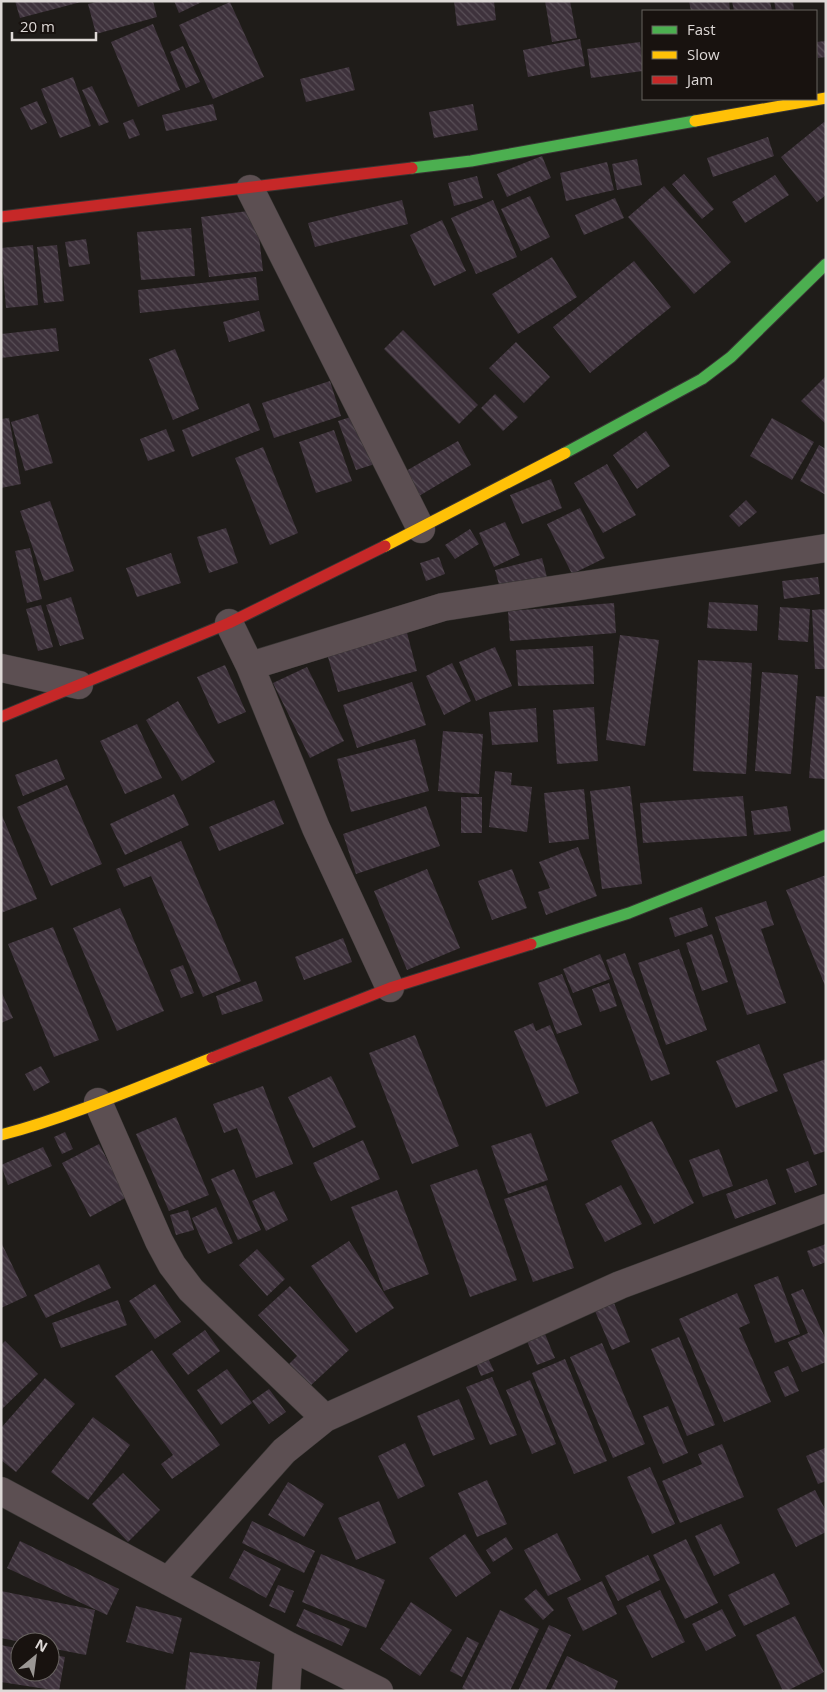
<svg xmlns="http://www.w3.org/2000/svg" width="827" height="1692" font-family="'Open Sans',sans-serif">
<style>
.building{fill:url(#building-back-hatch)}
.lines{fill:none;stroke-linecap:round;stroke-linejoin:round}
.street-casing{stroke:#393634;stroke-width:29}
.fast-casing{stroke:#393634;stroke-width:13}
.slow-casing{stroke:#393634;stroke-width:13}
.jam-casing{stroke:#393634;stroke-width:13}
.street{stroke:#5c4f52;stroke-width:28}
.fast{stroke:#4caf50;stroke-width:11}
.slow{stroke:#ffc107;stroke-width:11}
.jam{stroke:#c62828;stroke-width:11}
</style>
<defs>
<pattern id="building-back-hatch" width="6" height="6" patternUnits="userSpaceOnUse" patternTransform="scale(1.25)"><rect width="6" height="6" fill="#3e323c"/><path d="M-1 5l2 2M0 0l6 6M5-1l2 2" fill="none" stroke="#594f57"/></pattern>
</defs>
<rect width="100%" height="100%" fill="#1f1c19"/>
<!-- building -->
<path class="building" d="M15,1H81V2L20,18Z
M100,1H153L157,17L96,34L88,4Z
M174,1H204L179,13Z
M454,1H494L496,20L457,26Z
M545,1H570L577,38L552,42Z
M689,1H729L730,11H691Z
M732,1H770L772,11H734Z
M774,1H793L794,11H776Z
M230,2L264,77L213,99L179,25Z
M153,24L180,90L138,107L111,42Z
M580,39L585,66L528,77L523,50Z
M826,41V57L818,58L816,42Z
M640,42L643,71L591,78L587,49Z
M183,46L200,82L186,88L170,52Z
M349,67L355,90L306,102L300,79Z
M73,77L91,126L60,138L41,89Z
M92,86L109,122L99,126L82,90Z
M37,101L47,123L31,130L20,108Z
M213,104L217,120L166,131L162,115Z
M473,104L478,130L434,138L429,112Z
M133,119L140,135L129,139L123,123Z
M824,122L826,124V195L817,202L781,157Z
M768,137L774,156L713,177L707,158Z
M542,156L551,178L507,197L497,174Z
M637,159L642,185L617,190L612,164Z
M607,162L614,190L566,201L560,173Z
M684,174L714,209L702,219L672,184Z
M775,175L789,195L745,223L732,202Z
M477,176L483,198L454,206L448,183Z
M664,186L731,262L694,294L628,217Z
M530,196L550,237L521,251L501,209Z
M615,198L624,218L584,235L575,215Z
M402,200L408,224L315,247L308,223Z
M493,200L517,257L476,274L451,218Z
M256,210L263,271L209,277L201,217Z
M442,220L466,271L434,286L410,235Z
M191,228L195,276L141,280L137,232Z
M86,239L90,264L69,267L65,242Z
M33,245L38,305L6,308L1,248Z
M57,245L64,301L44,303L37,247Z
M552,257L577,297L518,334L492,294Z
M634,261L671,307L590,373L553,327Z
M256,277L259,300L140,313L138,290Z
M259,311L265,331L229,342L223,322Z
M56,328L59,351L1,358V334Z
M403,330L478,405L459,424L384,349Z
M516,342L550,377L524,403L489,368Z
M175,349L199,409L173,420L149,359Z
M826,376V424L801,401Z
M330,381L341,416L274,438L262,403Z
M495,394L518,417L503,431L481,408Z
M249,403L260,430L192,457L182,430Z
M38,414L53,463L25,471L11,422Z
M357,415L375,464L356,470L338,421Z
M9,418L21,484L1,488V419Z
M772,418L814,442L792,480L750,456Z
M166,429L175,451L148,461L140,439Z
M334,430L352,481L316,493L299,442Z
M646,431L670,466L637,489L613,455Z
M458,441L471,465L414,499L399,475Z
M819,445L826,449V495L800,481Z
M263,447L298,533L270,545L235,458Z
M607,464L636,515L603,533L574,483Z
M551,479L562,508L522,524L510,495Z
M746,500L757,512L739,527L729,516Z
M50,501L74,571L44,581L20,511Z
M580,508L605,558L572,574L547,524Z
M505,522L520,555L494,567L479,533Z
M226,528L238,563L209,573L197,537Z
M470,529L479,544L455,559L445,545Z
M30,548L42,599L27,603L15,551Z
M171,553L181,583L137,597L126,568Z
M439,557L445,574L426,581L420,563Z
M542,558L549,585L502,596L495,570Z
M818,577L820,594L784,599L782,581Z
M71,597L84,639L60,646L46,605Z
M709,602L758,605L757,631L707,628Z
M614,603L616,633L510,641L508,611Z
M41,605L53,647L38,651L26,609Z
M780,607L810,609L808,642L778,640Z
M826,609V669H815L812,610Z
M406,629L417,671L338,692L326,650Z
M620,635L659,640L645,746L606,740Z
M593,646L594,684L518,686L516,650Z
M495,647L512,686L476,701L459,662Z
M698,660L752,663L746,774L693,771Z
M452,663L471,701L444,715L426,676Z
M225,665L246,712L218,724L197,677Z
M307,667L344,741L310,758L273,683Z
M762,672L798,675L791,774L755,771Z
M412,682L426,725L357,748L343,705Z
M816,696L826,697V779L809,778Z
M178,701L215,762L182,781L146,720Z
M594,707L598,761L557,764L553,710Z
M536,708L538,742L492,745L489,712Z
M137,724L162,778L125,794L100,741Z
M443,731L483,734L479,794L438,791Z
M415,739L429,791L351,812L337,759Z
M57,759L65,779L23,796L15,775Z
M495,771L512,773L511,785L532,787L527,832L489,827Z
M67,785L102,864L51,886L17,807Z
M630,786L642,884L602,889L590,791Z
M584,789L589,839L549,843L544,793Z
M174,794L189,825L125,855L110,824Z
M743,796L747,836L643,843L640,803Z
M461,797H482V833H461Z
M274,800L284,824L219,851L209,827Z
M426,806L440,846L356,874L343,834Z
M787,806L791,831L754,835L751,811Z
M1,813L37,899L1,913Z
M181,841L241,981L203,997L151,876L124,887L116,869Z
M578,847L597,896L546,915L538,892L550,888L539,862Z
M427,869L460,948L407,970L374,891Z
M512,869L527,908L492,920L478,881Z
M826,875V988L786,890Z
M766,901L774,925L761,929L786,1003L747,1015L715,917Z
M702,907L708,926L675,937L669,918Z
M120,908L164,1011L117,1031L73,928Z
M53,927L99,1040L54,1057L8,944Z
M712,934L728,982L702,991L686,943Z
M343,938L352,962L304,980L295,957Z
M679,949L707,1030L666,1045L638,963Z
M625,953L670,1074L651,1081L606,960Z
M600,954L610,979L573,993L563,969Z
M183,965L194,993L181,998L170,970Z
M562,974L582,1025L557,1034L538,983Z
M256,981L263,1001L222,1015L216,996Z
M609,983L617,1006L600,1012L592,989Z
M1,991L13,1018L1,1023Z
M533,1023L536,1031L550,1025L579,1093L546,1107L514,1031Z
M415,1035L459,1146L412,1164L369,1053Z
M759,1044L778,1091L736,1108L716,1061Z
M826,1059V1151L814,1155L783,1074Z
M41,1066L50,1082L34,1091L25,1074Z
M331,1076L356,1127L313,1148L288,1097Z
M263,1086L293,1164L256,1178L237,1128L224,1133L213,1104Z
M176,1117L209,1195L169,1211L136,1134Z
M652,1121L694,1203L654,1224L611,1141Z
M65,1132L73,1149L62,1154L54,1137Z
M531,1133L548,1180L508,1194L491,1146Z
M363,1140L380,1179L331,1201L313,1163Z
M99,1144L127,1197L90,1217L62,1163Z
M43,1147L52,1166L8,1185L1,1165Z
M719,1149L733,1186L703,1197L689,1160Z
M808,1161L817,1185L795,1193L786,1169Z
M234,1169L261,1230L238,1240L211,1179Z
M477,1169L517,1280L470,1297L430,1185Z
M767,1179L776,1204L735,1219L726,1194Z
M546,1185L574,1268L533,1282L504,1199Z
M621,1185L642,1224L605,1242L585,1204Z
M397,1190L429,1274L384,1291L351,1207Z
M274,1191L288,1220L266,1231L252,1201Z
M216,1207L233,1243L208,1254L192,1218Z
M188,1210L194,1230L176,1235L170,1215Z
M349,1241L394,1308L356,1333L311,1266Z
M1,1242L27,1296L1,1308Z
M826,1244V1262L813,1267L807,1251Z
M257,1249L285,1279L267,1296L239,1265Z
M99,1264L111,1288L46,1318L34,1295Z
M778,1276L800,1334L775,1343L754,1285Z
M155,1284L181,1322L155,1339L129,1301Z
M290,1286L349,1350L309,1387L288,1365L297,1356L258,1315Z
M803,1289L826,1340V1362L802,1372L788,1342L808,1333L791,1294Z
M737,1293L750,1323L739,1328L771,1402L724,1422L679,1319Z
M118,1300L127,1325L61,1348L52,1323Z
M614,1303L630,1342L612,1350L595,1311Z
M205,1330L220,1351L188,1375L172,1354Z
M545,1334L555,1358L537,1365L527,1341Z
M679,1337L715,1425L687,1436L651,1349Z
M5,1341L38,1374L1,1410V1345Z
M602,1343L645,1444L613,1458L570,1357Z
M152,1350L220,1445L172,1479L161,1464L173,1455L115,1376Z
M487,1356L494,1371L481,1376L475,1361Z
M565,1359L607,1461L574,1474L532,1373Z
M788,1366L799,1391L785,1397L774,1372Z
M227,1369L252,1403L221,1425L197,1390Z
M492,1377L517,1435L490,1445L466,1387Z
M45,1378L75,1404L16,1472L1,1460V1428Z
M530,1380L556,1444L532,1454L506,1390Z
M269,1389L286,1412L269,1424L252,1401Z
M459,1399L475,1439L433,1456L417,1416Z
M668,1406L688,1453L663,1464L643,1416Z
M93,1417L130,1445L88,1500L51,1472Z
M405,1443L425,1486L398,1499L378,1456Z
M722,1444L744,1497L680,1523L662,1481L702,1464L698,1454Z
M825,1448L826,1481L818,1484L806,1456Z
M650,1467L675,1524L652,1534L627,1477Z
M123,1473L160,1510L128,1542L92,1504Z
M487,1480L507,1524L477,1537L458,1493Z
M288,1482L324,1504L304,1537L268,1515Z
M815,1490L826,1511V1532L796,1547L777,1509Z
M379,1501L396,1543L356,1560L338,1518Z
M252,1521L315,1551L304,1573L242,1543Z
M721,1524L740,1563L714,1576L695,1536Z
M557,1533L581,1580L548,1596L524,1550Z
M465,1534L491,1573L456,1597L429,1558Z
M506,1537L513,1549L493,1562L486,1550Z
M686,1539L718,1603L685,1619L653,1555Z
M20,1541L119,1589L107,1615L7,1568Z
M244,1550L281,1569L266,1598L229,1578Z
M321,1554L385,1580L366,1628L302,1602Z
M648,1555L660,1580L618,1601L605,1576Z
M774,1573L790,1604L744,1626L728,1595Z
M602,1581L617,1614L583,1631L567,1598Z
M278,1585L294,1591L285,1613L269,1606Z
M536,1589L554,1610L543,1620L524,1599Z
M660,1590L685,1642L652,1658L626,1606Z
M1,1591L95,1610L86,1655L50,1648V1642H21L1,1638Z
M411,1602L452,1630L420,1676L380,1649Z
M136,1606L182,1618L173,1654L126,1642Z
M304,1609L350,1629L342,1646L296,1626Z
M722,1609L736,1636L706,1651L692,1624Z
M500,1610L539,1629L510,1691H467L462,1688Z
M795,1616L824,1672L787,1691H783L756,1635Z
M549,1625L571,1635L545,1691H518Z
M467,1637L479,1643L462,1677L450,1671Z
M1,1645L20,1649V1672H50V1654L65,1657L59,1691L1,1682Z
M190,1652L260,1662L256,1691H185Z
M567,1656L618,1681L614,1691H550Z"/>
<g class="lines">
<defs>
<path id="street" d="M250,189L421,529
M229,623L250,666L316,828L390,988
M250,666L443,607L826,548
M1,668L79,685
M98,1102L159,1241L172,1265L191,1290L325,1418
M1,1491L289,1646L379,1691
M168,1581L284,1451L325,1418L620,1285L826,1208
M286,1691L289,1646"/>
<path id="fast" d="M412,168L471,161L695,121
M565,453L702,379L731,357L826,264
M531,944L629,913L826,835"/>
<path id="slow" d="M695,121L826,98
M385,546L565,453
M1,1135C73,1116 143,1085 212,1058"/>
<path id="jam" d="M1,217L412,168
M1,717L229,623L385,546
M212,1058L390,988L531,944"/>
</defs>
<!-- street casing -->
<use href="#street" class="street-casing"/>
<!-- fast casing -->
<use href="#fast" class="fast-casing"/>
<!-- slow casing -->
<use href="#slow" class="slow-casing"/>
<!-- jam casing -->
<use href="#jam" class="jam-casing"/>
<!-- street -->
<use href="#street" class="street"/>
<!-- fast -->
<use href="#fast" class="fast"/>
<!-- slow -->
<use href="#slow" class="slow"/>
<!-- jam -->
<use href="#jam" class="jam"/>
</g>
<!-- border -->
<rect width="827" height="1692" fill="none" stroke="#ded9d7" stroke-width="5"/>
<!-- legend -->
<rect x="642" y="10" width="175" height="90" fill="#18120f" stroke="#67625f"/>
<rect x="652" y="26" width="25" height="8" fill="#4caf50" stroke="#67625f"/>
<text x="687" y="35" font-size="15" fill="#ded9d7">Fast</text>
<rect x="652" y="51" width="25" height="8" fill="#ffc107" stroke="#67625f"/>
<text x="687" y="60" font-size="15" fill="#ded9d7">Slow</text>
<rect x="652" y="76" width="25" height="8" fill="#c62828" stroke="#67625f"/>
<text x="687" y="85" font-size="15" fill="#ded9d7">Jam</text>
<!-- north arrow -->
<g transform="translate(35 1657) rotate(29)"><circle r="24" fill="#18120f" stroke="#67625f"/>
<path d="M0-4L9 19L0 12L-9 19Z" fill="#9b9794"/>
<text y="-8" font-size="14" font-weight="bold" text-anchor="middle" fill="#ded9d7">N</text>
</g>
<!-- scale -->
<path d="M12 32v8h84v-8" fill="none" stroke="#ded9d7" stroke-width="2.5"/>
<text x="20" y="32" font-size="15" fill="#ded9d7" stroke="#18120f" stroke-width="4" paint-order="stroke">20 m</text>
</svg>
